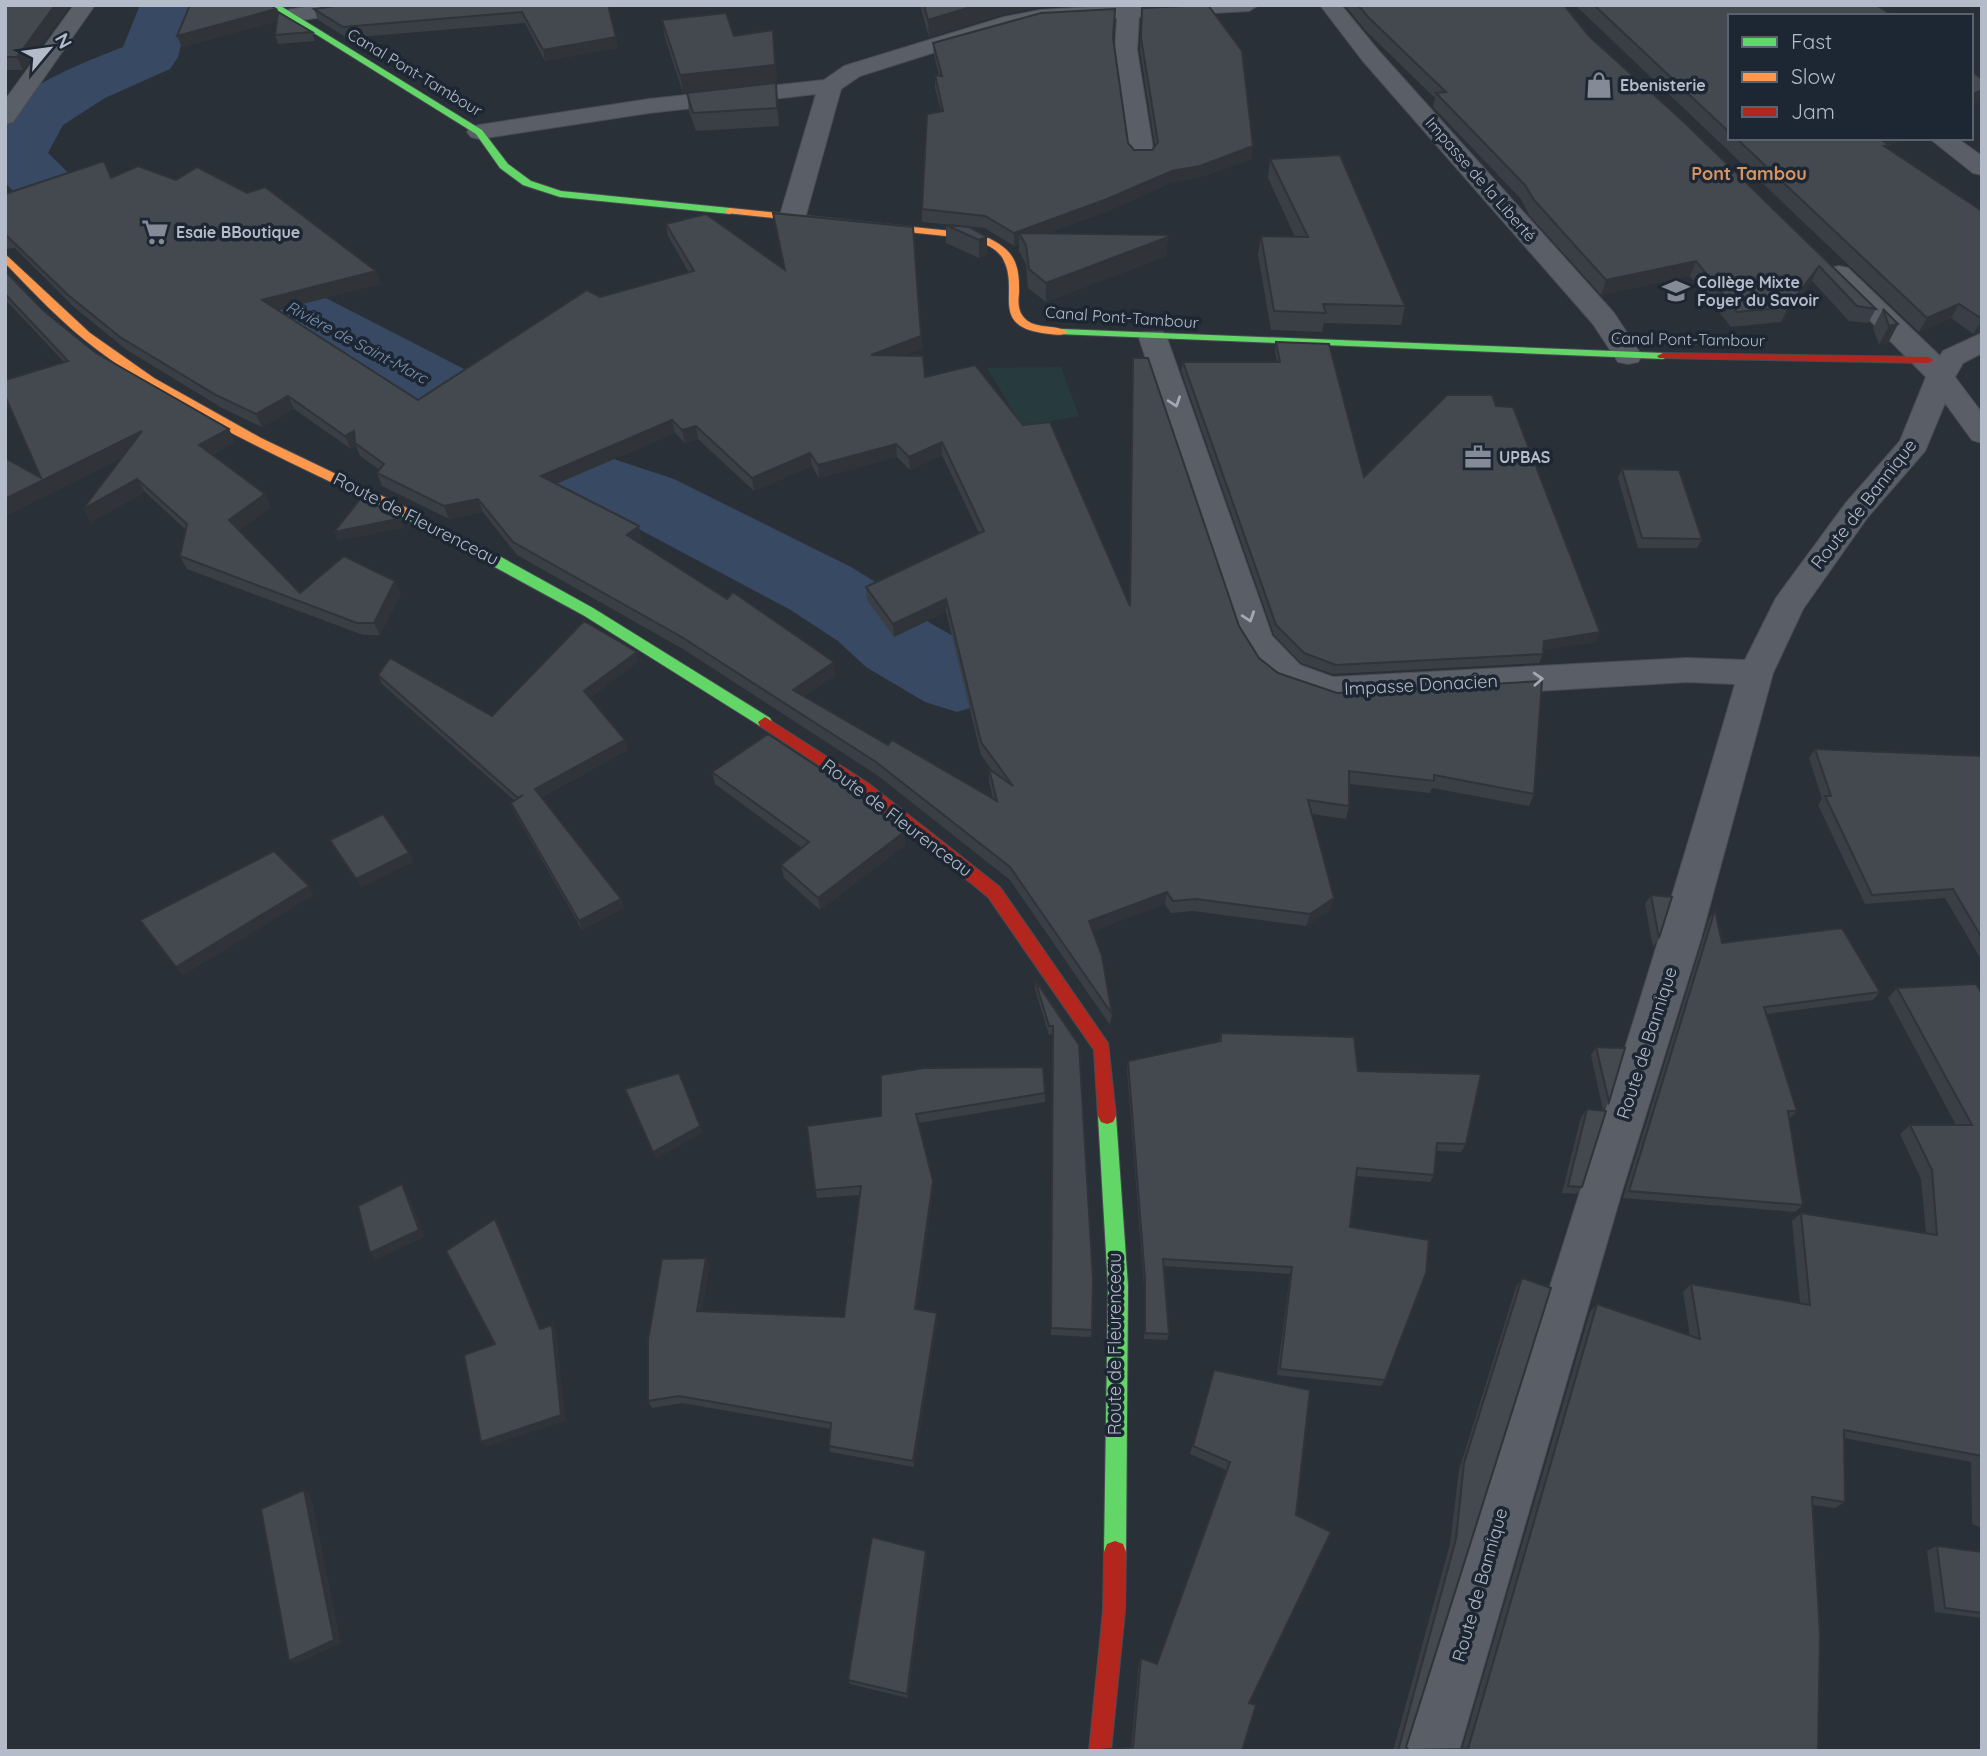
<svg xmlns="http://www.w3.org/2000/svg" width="1987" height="1756" font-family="Quicksand,sans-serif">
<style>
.green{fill:#273a3e}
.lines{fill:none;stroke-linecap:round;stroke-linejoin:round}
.river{fill:#384963;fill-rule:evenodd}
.street-casing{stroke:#484c53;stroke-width:2}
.fast-casing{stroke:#484c53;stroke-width:2}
.slow-casing{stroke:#484c53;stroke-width:2}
.jam-casing{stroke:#484c53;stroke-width:2}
.street{fill:#5a5e66;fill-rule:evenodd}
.fast{fill:#63d668;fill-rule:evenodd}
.slow{fill:#ff974d;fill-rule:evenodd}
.jam{fill:#b3261e;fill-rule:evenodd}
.wall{fill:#3a3f45;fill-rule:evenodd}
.shaded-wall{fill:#303338}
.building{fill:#444950;stroke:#303338;stroke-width:2;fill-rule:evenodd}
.oneway{stroke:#a2a9b5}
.labels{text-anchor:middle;stroke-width:7;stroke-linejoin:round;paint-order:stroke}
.far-street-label{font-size:16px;fill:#b4bcc9;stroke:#1d2633}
.far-poi-label{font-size:16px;font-weight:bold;fill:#b4bcc9;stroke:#1d2633;text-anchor:start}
.far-water-label{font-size:16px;font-style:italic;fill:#7c92b1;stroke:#1d2633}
.far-quarter-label{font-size:18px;font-weight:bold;fill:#d59563;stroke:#1d2633}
.street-label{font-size:18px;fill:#b4bcc9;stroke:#1d2633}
</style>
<rect width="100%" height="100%" fill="#2a3038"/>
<!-- green -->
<path class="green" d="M1061,367L1079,416L1022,426L987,368Z"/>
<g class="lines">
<!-- river -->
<path class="river" d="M140,5H196L193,24L183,37L178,57L170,69L105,98L63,125L48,153L88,192L157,213L198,229L220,255L272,263L322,296L468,371L479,387L472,397L580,448L674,479L851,567L900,597L930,623L989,656L1003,679L989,702L957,712L925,702L866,667L838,641L789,609L616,517L524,484L401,422L390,406L398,394L272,326L230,298L199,296L174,290L150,259L109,241L42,220L5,183C5,163 1,138 5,118C12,88 96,58 123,47Z"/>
<defs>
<path id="street" d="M74,5H95L13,122L5,124V100Z
M318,5H373L363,11L289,22L278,16L281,11Z
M1123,5H1259L1249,11L1139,17L1137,50L1154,155L1151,160H1133L1130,155L1115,50L1117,18L1040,22L1008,29L860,76L841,89L806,215L802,220H784L780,215L816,94L649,113L479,139L471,137L467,132L471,127L479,125L649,99L824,80L844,66L1004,17L1040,10Z
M1320,5H1341L1378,50L1614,313L1642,356L1638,362L1628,364L1618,362L1593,324L1362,60Z
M1929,138H1957L1982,156V175L1973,173Z
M1839,266L1848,268L1940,356L1943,351L1982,333V353L1963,363L1955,377L1982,413V443L1972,440L1945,403L1925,451L1867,518L1803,609L1773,673L1701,938L1622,1191L1459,1751H1403C1514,1395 1631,1042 1735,684L1687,682L1333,703L1276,683L1259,669L1239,638L1139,338L1143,332H1163L1167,338L1272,636L1300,665L1333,677L1687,658L1745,660L1776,598L1845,504L1900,441L1926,377L1830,280L1826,274L1830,268Z"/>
<path id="fast" d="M269,5H279L482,130L508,164L531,181L561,191L730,208L735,211L730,214L560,197L523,185L500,168L476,134Z
M1062,329L1663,353L1669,356L1663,359L1058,334V330Z
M404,508L501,557L593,608L770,718L772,722L770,726H760L583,615L399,515V509Z
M1107,1108L1113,1110L1116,1116L1128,1286L1126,1552L1123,1560L1115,1563L1107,1560L1104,1552L1108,1286L1098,1116L1101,1110Z"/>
<path id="slow" d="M730,208L980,234C1011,248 1020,258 1019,293C1018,301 1018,309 1022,315C1032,331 1055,323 1068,332C1061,337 1051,334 1042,333C990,325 1019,291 1004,261C999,249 985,244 974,239L726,213L725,211Z
M5,254L90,333L154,378L261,438L409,509V515H399C296,464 186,418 95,348C62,323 34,293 5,263Z"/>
<path id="jam" d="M1663,353L1928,357L1934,360L1928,363L1659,358L1657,356Z
M765,717L868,783L1000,887L1108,1043L1116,1116L1113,1122L1107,1124L1101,1122L1098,1116L1094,1050L988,897L858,791L760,726L758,722Z
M1115,1541L1123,1544L1126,1552L1125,1611L1111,1751H1089L1103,1611L1104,1552L1107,1544Z"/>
</defs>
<!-- street casing -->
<use href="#street" class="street-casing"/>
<!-- fast casing -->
<use href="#fast" class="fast-casing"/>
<!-- slow casing -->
<use href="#slow" class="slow-casing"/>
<!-- jam casing -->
<use href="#jam" class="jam-casing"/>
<!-- street -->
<use href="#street" class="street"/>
<!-- fast -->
<use href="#fast" class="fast"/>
<!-- slow -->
<use href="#slow" class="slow"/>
<!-- jam -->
<use href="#jam" class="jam"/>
</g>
<!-- wall -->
<path class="wall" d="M5,5L68,8L23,70H5Z
M608,5L618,48L545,61L525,23L347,38L318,20L314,9Z
M920,5H1099L1040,7L1003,14L929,37Z
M1345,5H1564L1589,36L1876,309L1868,323L1849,321L1812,281L1781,322L1731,327L1690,276L1601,295L1529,215L1521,199L1433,107L1435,98L1365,30Z
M1575,5H1876L1730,16V138H1904L1888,146L1887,149L1982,211V331L1973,334L1951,318L1919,332Z
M1142,8L1252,159L1198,178L1171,183L1106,212L1048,233L1168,237L1166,256L1046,302L1028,288L1026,264L1019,251V244L1014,246L985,228L922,222V209L941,111L935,88V75L939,76L934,55L933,43L1113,38L1128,143L1134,150H1152L1155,146L1140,50Z
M276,9L278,14L312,32L315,41L278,44L275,35L277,21L182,47L177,36Z
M662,20L734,36L773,30L777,82L683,93L665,38Z
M776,83L779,126L696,131L689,111L687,93Z
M1270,159L1405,306L1401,325L1324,323L1322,332L1271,330L1258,255L1261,236L1295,237L1268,178Z
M112,177L376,271L380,284L278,310L418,400L600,297L689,273L668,236L666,224L784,269L773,213L921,336L922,349L905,355L1129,603L1133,358L1239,626L1259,658L1278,673L1534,794L1529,806L1432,788L1430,793L1349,784V806L1346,819L1312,814L1334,898L1330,910L1306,926L1193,911L1171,913L1165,904L1093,931L1112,1014L1110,1025L1010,880L877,775L683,649L517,555L483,512L449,519L382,486L377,473L380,470L360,456L356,446L351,449L294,409L262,427L222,408L127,350L75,308L15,248L5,249V194ZM675,433L685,443L698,439L754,491L812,466L819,478L897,457L910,470L942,455L979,533L866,587L867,600L894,637L946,612L981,755L994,773L989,769V781L993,799L888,745L804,696L836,675L638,542L642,539L556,484Z
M946,225L987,237V255L979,258L946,243Z
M5,271L44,311L96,353L229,429L235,442L212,455L265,494L271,507L239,530L300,593L401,594L380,635H363L187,569L180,556L186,530L145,492L91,522L83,509L122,458L5,516L41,478L64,362L5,299Z
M1883,309L1898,324L1888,343L1879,345L1873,328Z
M1276,342L1364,477L1600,632L1596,642L1544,650L1543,654L1539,663L1333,674L1301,663L1274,635L1181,371L1183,362H1277L1275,351Z
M1622,469L1702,539L1697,548H1638L1618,478Z
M637,652L639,661L590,698L625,740L628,750L541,797L624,908L582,930L515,813L511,803L515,801L382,684L378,675L492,716Z
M1815,749L1982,756V961L1945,898L1865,904L1818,805L1822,799L1809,758Z
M712,772L904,832L905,845L820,910L784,878L781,865L802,848L715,784Z
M1651,895L1659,938L1653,947L1645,904Z
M1715,910L1722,943L1880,992L1873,1000L1766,1014L1797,1111L1789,1119L1803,1205L1795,1212L1623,1198L1709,919Z
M1035,980L1079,1045L1092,1330L1091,1337L1051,1335L1052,1034L1049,1035L1035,989Z
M1897,988L1982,994V1528L1972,1524L1971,1462L1844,1438L1845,1502L1835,1508L1813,1505L1818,1751H1393L1450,1544L1459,1470L1516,1287L1522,1278L1406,1747L1409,1750L1462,1749L1590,1312L1597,1304L1690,1336L1683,1292L1691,1284L1800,1303L1792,1221L1801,1213L1926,1233L1921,1179L1900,1134L1910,1125H1956L1888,998Z
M1221,1033L1358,1071L1466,1144L1461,1152L1436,1151L1434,1175L1430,1182L1356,1176L1350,1227L1385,1380L1381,1386L1277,1375L1290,1274L1164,1266L1169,1334L1167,1340L1144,1339V1286L1127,1069L1128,1061L1219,1041Z
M1596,1047L1609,1102L1603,1110L1591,1055Z
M1045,1093V1102L918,1123L933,1189L917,1309L937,1321L914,1467L830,1452L829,1446L831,1429L682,1403L652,1408L648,1401L706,1258L709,1266L702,1312L844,1317L860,1195L817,1198L807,1126Z
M1587,1109L1582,1187L1576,1194L1562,1193L1581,1117Z
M1214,1370L1310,1390L1249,1703L1131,1747L1139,1663L1141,1658L1157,1664L1226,1470L1190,1454Z
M1937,1546L1982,1552V1618L1935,1612L1927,1551Z
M926,1551L927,1556L908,1698L850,1684L848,1680Z"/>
<!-- shaded-wall -->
<path class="shaded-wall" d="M55,5H67L68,8L23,70L17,57Z
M977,5H1040V7L1003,14L929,37L928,20Z
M276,9L280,20L182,47L177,36Z
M773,30L777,82L683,93L680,75Z
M616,37L618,48L545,61L543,50Z
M776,83L778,101L779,126L777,108Z
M1982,90V100L1971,105V95Z
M1881,138H1904L1888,146L1882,160L1880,139Z
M1253,146L1252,159L1198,178L1171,183L1106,212L1024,242L1019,233V244L1014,246V233L1172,171Z
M987,237V255L979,258V240Z
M1168,237L1166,256L1046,302V283Z
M1696,261L1690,276L1601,295L1606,280Z
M1819,266L1812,281L1781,322L1788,307Z
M376,271L380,284L268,313L262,300Z
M1959,304L1951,318L1919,332L1927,318Z
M1982,320V331L1973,334Z
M1898,324L1888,343L1879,345L1889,326Z
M921,336L922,349L872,368L871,355Z
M288,396L294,409L262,427L256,414Z
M672,420L675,433L544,489L541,476Z
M696,426L698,439L685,443L682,430Z
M229,429L235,442L206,458L199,445Z
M142,431L150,444L5,516V499Z
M354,431L356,446L351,449L345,436Z
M942,442V455L910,470L909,457Z
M896,444L897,457L819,478L818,465Z
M810,453L812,466L754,491L752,478Z
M137,479L145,492L91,522L83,509Z
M265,494L271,507L236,533L229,520Z
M478,499L483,512L449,519L444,506Z
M402,518L405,528L338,541L334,532Z
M639,526L642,539L630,548L627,535Z
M395,581L401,594L380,635L374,623Z
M946,599V612L894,637L893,624Z
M1600,632L1596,642L1540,651L1544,641Z
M637,652L639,661L587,701L584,691Z
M834,662L836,675L795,702L793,690Z
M625,740L628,750L538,798L535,789Z
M904,832L905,845L820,910L818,898Z
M409,853L414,862L361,888L356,879Z
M309,886L314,895L183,976L176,967Z
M1167,892L1165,904L1088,933L1089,921Z
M1334,898L1330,910L1306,926L1310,914Z
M621,899L624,908L582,930L579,921Z
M700,1126L702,1133L656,1159L653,1152Z
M933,1181V1189L916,1316L915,1309Z
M402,1184L407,1192L425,1237L376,1260L370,1253Z
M495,1219L500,1226L544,1335L540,1329Z
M706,1258L709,1266L701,1319L697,1311Z
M937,1313V1321L914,1467L913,1461Z
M552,1325L556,1331L566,1421L486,1447L481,1442Z
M304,1490L311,1495L341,1643L297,1664L289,1661Z
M926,1551L927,1556L908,1698L907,1694Z"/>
<!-- building -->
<path class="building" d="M5,5H55L17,57H5Z
M190,5H270L276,9L177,36Z
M342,5H608L616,37L543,50L522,12L343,27L314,9Z
M924,5H977L928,20Z
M1208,5L1242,51L1253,146L1200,166L1172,171L1107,199L1014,233L985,216L922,209L927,114L943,111L935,75L942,76L933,43L1041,13L1115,9L1113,38L1128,143L1134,150H1152L1158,142L1141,38L1142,8Z
M1358,5H1564L1589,36L1684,122L1876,309L1857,306L1819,266L1788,307L1737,312L1696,261L1606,280L1534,200L1525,185L1436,93L1446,92L1368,17Z
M1594,5H1876L1894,16H1730V133Z
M278,12L312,32L275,35Z
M726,13L734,36L773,30L775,65L680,75L662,20Z
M1971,71L1982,79V90L1971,95Z
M776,83L777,108L693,113L687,93Z
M1736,138H1881L1880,139L1889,145L1884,146L1982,211V319L1959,304L1927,318Z
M1340,155L1405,306L1323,304L1326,313L1274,311L1261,236L1308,237L1270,159Z
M104,161L111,178L138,166L176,180L197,167L247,193L265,187L376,271L262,300L418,400L587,290L600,297L694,271L666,224L706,214L785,270L773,213L913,227L921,336L871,355L923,356L925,377L975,365L1023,425L1050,422L1130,606L1133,358H1148L1239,626L1259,658L1278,673L1337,693L1542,681L1534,794L1434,775V781L1349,771V806L1308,800L1334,898L1310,914L1196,899L1173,901L1167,892L1089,921L1102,956L1112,1014L1010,867L876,762L680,636L513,542L478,499L444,506L377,473L384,464L355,443L354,431L345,436L288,396L256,414L216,395L120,337L68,295L7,236H5V194ZM672,420L682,430L696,426L752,478L810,453L818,465L896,444L909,457L942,442L984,531L866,587L893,624L946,599L981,742L1013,786L989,769L997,801L892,740L888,745L793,690L834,662L733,592L727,599L627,535L639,526L541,476Z
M946,225L969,227L987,237L979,240Z
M1019,233L1167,235L1168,237L1046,283L1029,269L1026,245Z
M5,271L44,311L96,353L229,429L199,445L265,494L229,520L300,593L344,556L395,581L374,623H357L180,556L187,524L137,479L83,509L142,431L5,499V458L41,478L5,396V380L68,361L5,294Z
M1883,309L1898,324L1889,326Z
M1276,342L1329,344L1364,477L1447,395H1492L1496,406L1513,407L1600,632L1544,641L1543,654L1336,665L1304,653L1276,625L1183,362H1280Z
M1622,469L1679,470L1702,539L1642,538Z
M361,498L402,518L334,532Z
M584,621L637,652L584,691L625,740L535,789L621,899L579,921L511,803L523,795L518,798L378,675L390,658L492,716Z
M768,734L847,786L904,832L818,898L781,865L809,842L712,772Z
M1815,749L1982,756V938L1953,889L1872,895L1825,796H1831Z
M383,814L409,853L356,879L330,840Z
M274,851L309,886L176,967L140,920Z
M1651,895L1672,897L1659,938Z
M1715,910L1722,943L1842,928L1880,992L1764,1007L1797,1111H1788L1803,1205L1629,1191Z
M1035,980L1079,1045L1093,1279L1092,1330L1051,1328L1053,1026H1049Z
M1976,984L1982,994V1456L1844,1430L1845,1502L1812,1497L1820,1634L1818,1751H1398L1456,1539L1464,1463L1522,1278L1551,1288L1406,1747L1409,1750L1468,1749L1597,1304L1700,1339L1691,1284L1810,1305L1801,1213L1937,1235L1932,1170L1910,1125H1972L1897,988Z
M1221,1033L1354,1037L1358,1071L1481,1074L1466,1144L1437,1143L1434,1175L1357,1168L1350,1227L1429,1240L1426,1273L1385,1380L1280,1369L1292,1267L1163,1259L1169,1334L1145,1333V1279L1128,1061L1221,1041Z
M1596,1047L1625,1048L1609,1102Z
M1043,1067L1045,1093L916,1114L933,1181L915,1309L937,1313L913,1461L829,1446L831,1423L679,1396L648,1401V1340L662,1259L706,1258L697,1311L844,1317L861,1186L815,1190L807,1126L881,1116V1075L924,1068Z
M679,1073L700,1126L653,1152L625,1089Z
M1587,1109L1606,1111L1582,1187L1568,1186Z
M402,1184L419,1230L370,1253L358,1206Z
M495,1219L540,1329L552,1325L561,1415L481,1442L464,1355L495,1344L446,1251Z
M1214,1370L1310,1390L1296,1515L1331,1532L1249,1703L1256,1705L1242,1751H1100V1750L1133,1747L1141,1658L1157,1664L1230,1462L1193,1446Z
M304,1490L334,1640L289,1661L261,1509Z
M872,1537L926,1551L907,1694L848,1680Z
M1937,1546L1982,1552V1613L1945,1608Z"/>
<!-- one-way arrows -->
<defs><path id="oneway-chevron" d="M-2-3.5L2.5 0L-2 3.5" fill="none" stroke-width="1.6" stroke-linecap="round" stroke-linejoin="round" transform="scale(1.75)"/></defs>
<g class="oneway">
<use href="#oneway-chevron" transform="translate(1175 402) rotate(71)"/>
<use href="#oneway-chevron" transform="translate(1249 617) rotate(71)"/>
<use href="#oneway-chevron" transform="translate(1538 679) rotate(-3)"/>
</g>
<!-- icons -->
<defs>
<symbol id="shop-bare" viewBox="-9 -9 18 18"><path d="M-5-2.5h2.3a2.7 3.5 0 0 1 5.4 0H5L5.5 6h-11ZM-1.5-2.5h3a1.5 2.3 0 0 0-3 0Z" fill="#848b96" stroke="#1d2633" stroke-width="2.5" paint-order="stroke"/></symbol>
<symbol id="supermarket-bare" viewBox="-9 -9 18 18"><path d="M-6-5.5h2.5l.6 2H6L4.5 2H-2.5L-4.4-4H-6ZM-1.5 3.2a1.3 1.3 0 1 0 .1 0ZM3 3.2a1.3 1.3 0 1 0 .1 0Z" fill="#848b96" stroke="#1d2633" stroke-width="2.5" paint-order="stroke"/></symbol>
<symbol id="school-bare" viewBox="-9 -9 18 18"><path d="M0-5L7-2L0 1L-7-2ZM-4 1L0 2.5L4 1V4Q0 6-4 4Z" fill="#848b96" stroke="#1d2633" stroke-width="2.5" paint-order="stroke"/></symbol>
<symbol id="office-bare" viewBox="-9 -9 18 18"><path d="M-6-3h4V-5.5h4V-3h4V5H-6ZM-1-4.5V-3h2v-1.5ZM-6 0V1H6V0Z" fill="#848b96" stroke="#1d2633" stroke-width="2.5" paint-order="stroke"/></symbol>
</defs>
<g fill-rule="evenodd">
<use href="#shop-bare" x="1580" y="66" width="38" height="38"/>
<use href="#supermarket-bare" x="136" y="213" width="38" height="38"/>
<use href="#school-bare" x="1657" y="272" width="38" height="38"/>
<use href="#office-bare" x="1459" y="438" width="38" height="38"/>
</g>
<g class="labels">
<!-- far-street labels -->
<g class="far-street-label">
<text transform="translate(415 72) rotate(31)" y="6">Canal Pont-Tambour</text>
<text transform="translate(1481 179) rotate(49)" y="6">Impasse de la Liberté</text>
<text transform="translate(1122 317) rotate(4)" y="6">Canal Pont-Tambour</text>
<text transform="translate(1688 339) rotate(1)" y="6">Canal Pont-Tambour</text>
</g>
<!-- far-poi labels -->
<g class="far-poi-label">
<text x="1620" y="91">Ebenisterie</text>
<text x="176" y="238">Esaie BBoutique</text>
<text x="1697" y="288">Collège Mixte<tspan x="1697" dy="18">Foyer du Savoir</tspan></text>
<text x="1499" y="463">UPBAS</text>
</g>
<!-- far-water labels -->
<g class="far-water-label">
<text transform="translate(357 342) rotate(28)" y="6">Rivière de Saint-Marc</text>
</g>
<!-- far-quarter labels -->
<g class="far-quarter-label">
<text x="1749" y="180">Pont Tambou</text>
</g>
<!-- street labels -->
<g class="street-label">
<text transform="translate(1864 504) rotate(-52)" y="6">Route de Bannique</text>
<text transform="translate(416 519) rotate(27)" y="6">Route de Fleurenceau</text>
<text transform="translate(1421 685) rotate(-3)" y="6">Impasse Donacien</text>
<text transform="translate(897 818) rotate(37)" y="6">Route de Fleurenceau</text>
<text transform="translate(1647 1043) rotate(-72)" y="6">Route de Bannique</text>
<text transform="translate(1115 1344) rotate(-90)" y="6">Route de Fleurenceau</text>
<text transform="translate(1480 1585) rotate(-74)" y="6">Route de Bannique</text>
</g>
</g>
<!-- border -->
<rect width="1987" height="1756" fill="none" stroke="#b4bcc9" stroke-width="14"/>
<!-- legend -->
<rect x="1728" y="14" width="245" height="126" fill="#1d2633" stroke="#59626f" stroke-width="2"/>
<rect x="1742" y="37" width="35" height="10" fill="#63d668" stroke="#59626f" stroke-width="2"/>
<text x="1791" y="49" font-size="21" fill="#b4bcc9">Fast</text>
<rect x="1742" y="72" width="35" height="10" fill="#ff974d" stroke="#59626f" stroke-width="2"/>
<text x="1791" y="84" font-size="21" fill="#b4bcc9">Slow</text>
<rect x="1742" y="107" width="35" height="10" fill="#b3261e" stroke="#59626f" stroke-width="2"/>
<text x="1791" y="119" font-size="21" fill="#b4bcc9">Jam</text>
<!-- north arrow -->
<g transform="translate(49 49) rotate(61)" stroke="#1d2633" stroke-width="5" paint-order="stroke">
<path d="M0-5L12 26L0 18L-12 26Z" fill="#b4bcc9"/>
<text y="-10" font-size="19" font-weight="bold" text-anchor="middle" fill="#b4bcc9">N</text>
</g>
</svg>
